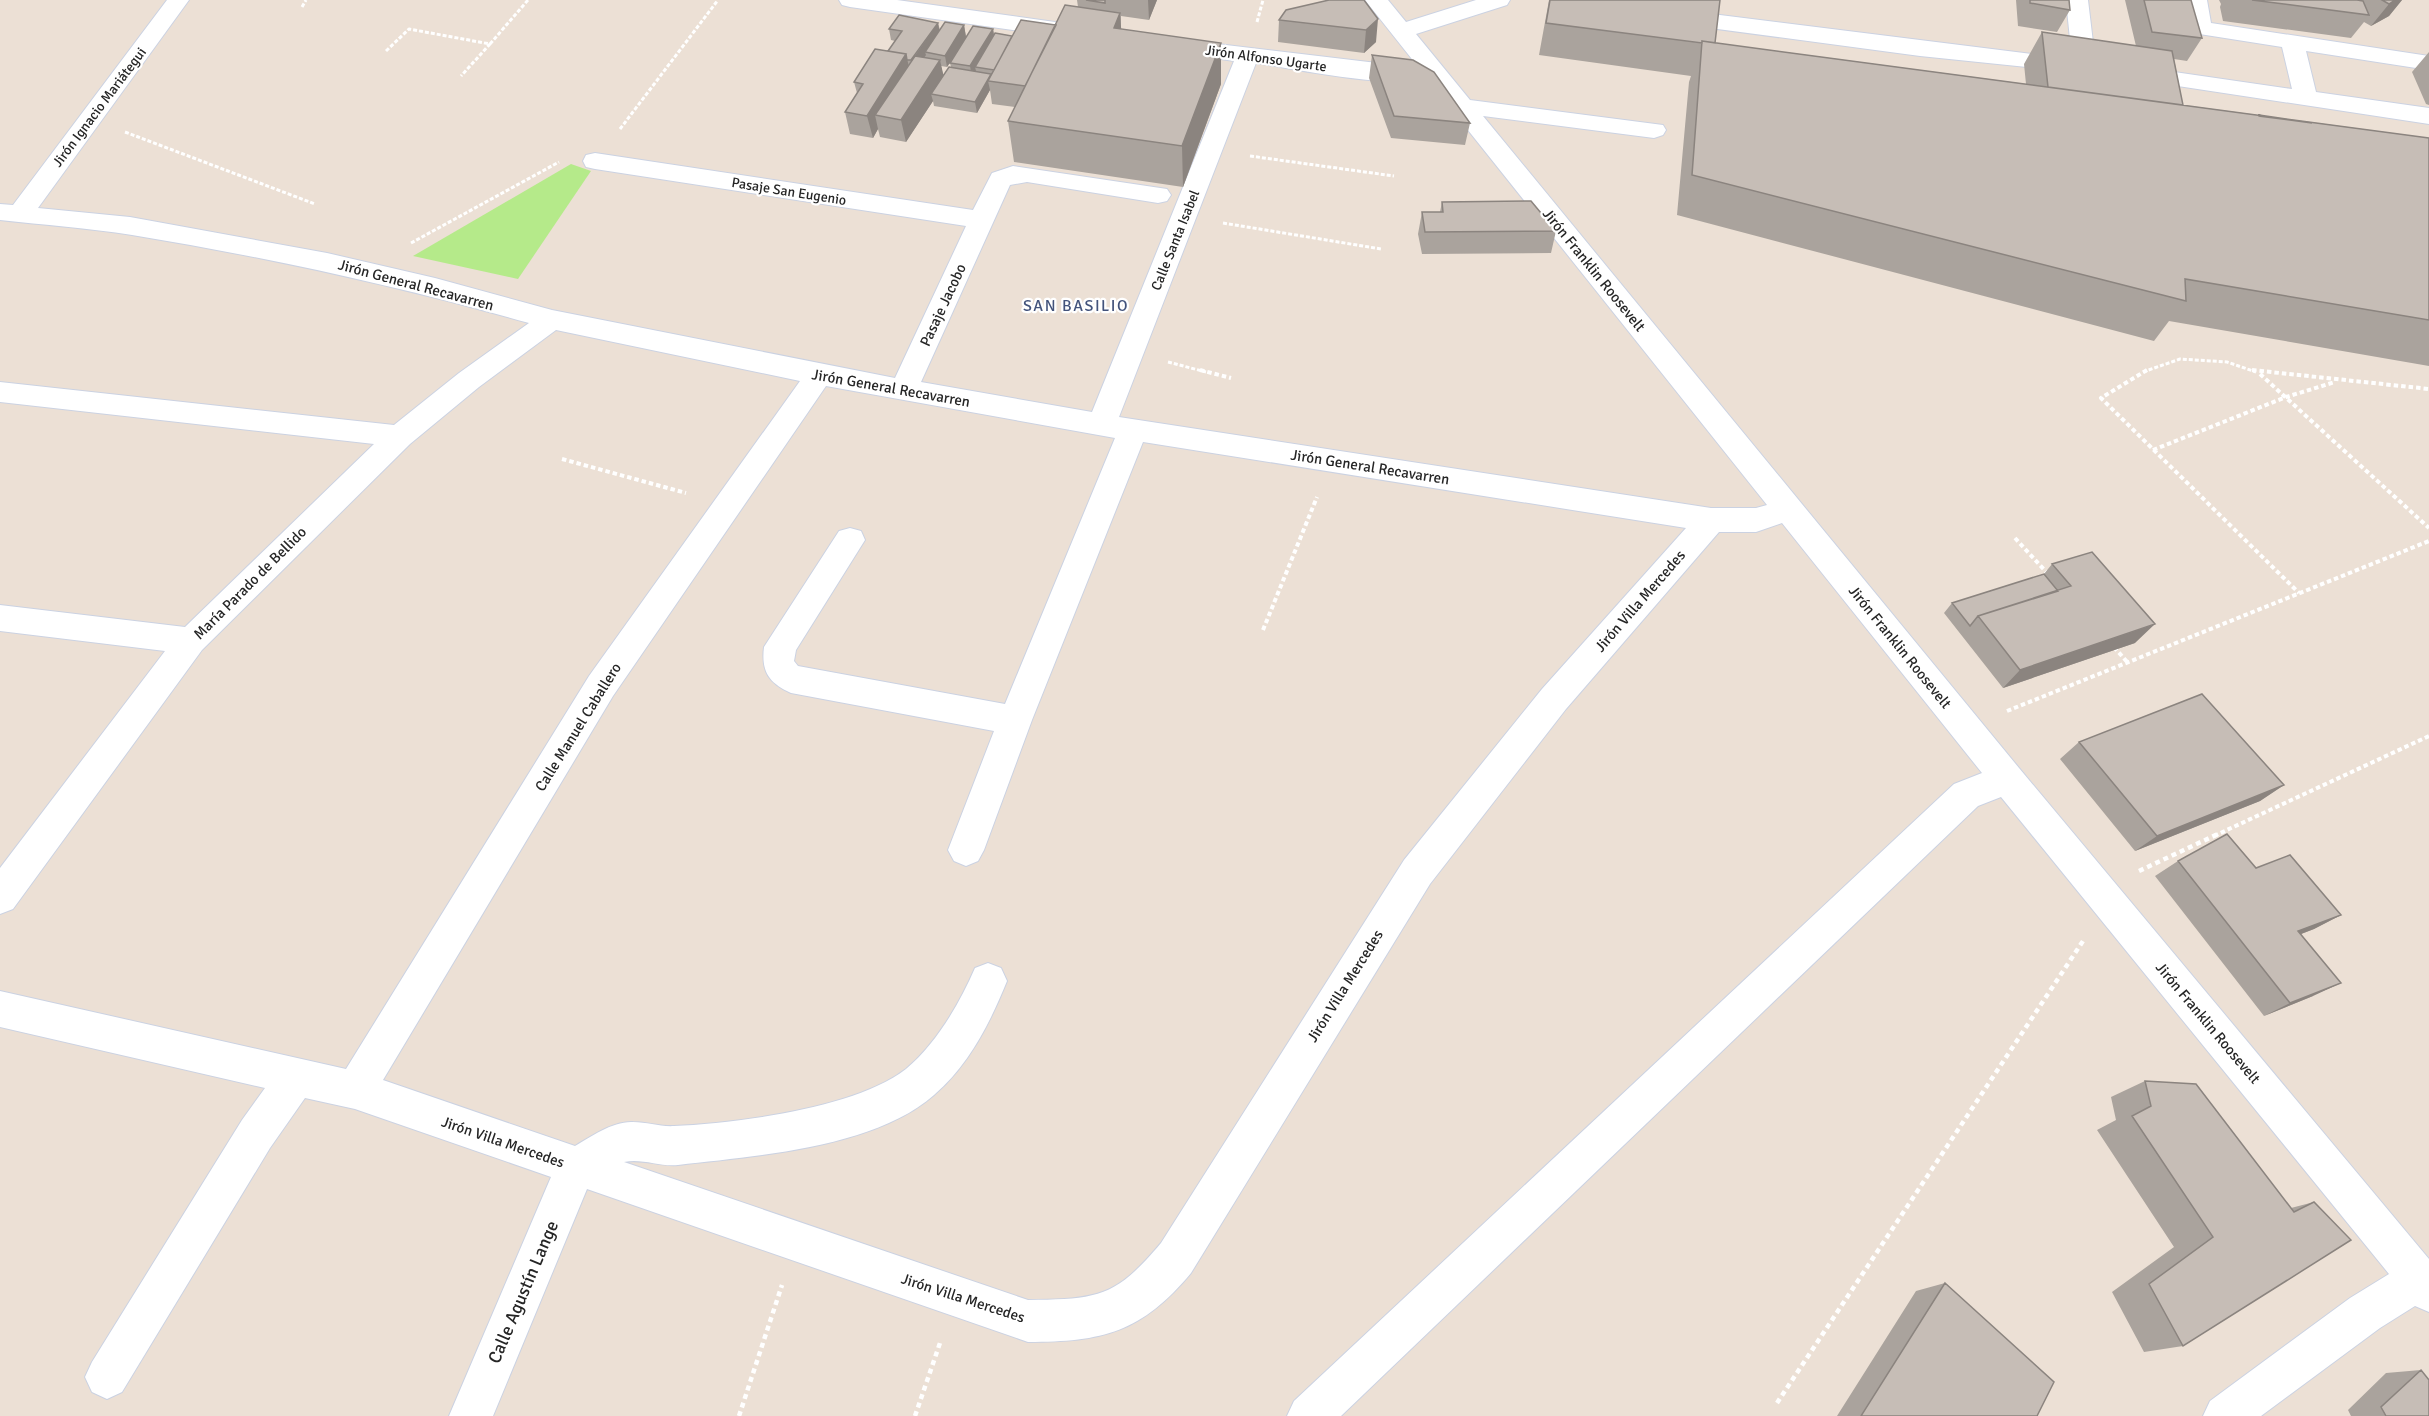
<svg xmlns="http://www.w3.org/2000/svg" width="2429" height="1416" font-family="Signika,sans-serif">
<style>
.green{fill:#b5ea8a}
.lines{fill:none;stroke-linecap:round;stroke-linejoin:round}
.minor-casing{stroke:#cbd2e2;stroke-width:2}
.path-far2{stroke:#fff;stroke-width:3;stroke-dasharray:4 2;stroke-linecap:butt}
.path-far1{stroke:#fff;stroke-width:4;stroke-dasharray:4.5 3;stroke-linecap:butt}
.path{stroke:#fff;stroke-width:4.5;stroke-dasharray:5 4;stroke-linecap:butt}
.minor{fill:#fff;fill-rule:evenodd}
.wall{fill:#aaa39d;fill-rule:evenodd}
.shaded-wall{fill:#8b847f}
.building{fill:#c6bdb6;stroke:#8b847f;stroke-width:1.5}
.labels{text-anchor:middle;stroke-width:4.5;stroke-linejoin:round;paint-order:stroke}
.far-street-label{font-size:14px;fill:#262626;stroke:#fff}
.street-label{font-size:15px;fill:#262626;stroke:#fff}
.neighbourhood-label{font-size:16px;letter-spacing:1.5px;fill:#43537b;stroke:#fff}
.near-street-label{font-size:18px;fill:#262626;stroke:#fff}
</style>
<rect width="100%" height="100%" fill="#ece0d5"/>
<!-- green -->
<path class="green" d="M571,164L591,171L518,279L413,256Z"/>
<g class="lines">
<defs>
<path id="minor" d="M167,0H189L38,208L130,217L327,253L435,278L552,310L895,378L966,226L595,169L586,167L583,161L586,155L595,153L973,210L992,173L1013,166L1167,189L1171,195L1167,201L1158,203L1027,182L1010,185L921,382L1092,412L1234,61L1168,51L1165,46L1168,41L1176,39L1419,68L1365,0H1388L1406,22L1476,0H1510L1507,5L1416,34L1470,100L1663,125L1666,130L1663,135L1654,138L1483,116L2019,768L2429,1259V1312L2415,1306L2380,1328L2261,1416H2203L2210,1401L2350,1298L2389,1274L2001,797L1978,806L1341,1416H1287L1294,1401L1954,784L1982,773L1782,523L1756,532H1719L1566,709L1430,884L1191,1273C1142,1332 1103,1342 1028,1342L587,1189L493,1416H449L551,1177L355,1109L305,1098L270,1148L122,1392L107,1399L92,1392L85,1377L92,1362L242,1120L265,1088L0,1027V991L346,1069L589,676L800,381L556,330L479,387L410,444L202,650L13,909L0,914V868L165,651L0,631V605L185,627L374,444L0,402V382L394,425L459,373L529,323C398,286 266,257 132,235C88,228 44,225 0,220V204L13,205ZM1256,63C1296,69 1385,88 1421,79L1424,75L1767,505L1756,508H1711L1119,417ZM826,386L1115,438L1005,704L798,666L794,661L796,650L865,540L861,531L850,528L839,531L764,647C761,672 769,683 791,693L994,731L948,850L954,861L966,866L978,861L984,850L1032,720L1143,442L1686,528L1542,689L1404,860L1161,1243C1115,1298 1098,1299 1028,1300L624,1162C642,1158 660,1167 678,1165C755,1156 874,1148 934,1095C969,1065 990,1023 1007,981L1001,968L988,963L975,968C960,1003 936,1044 906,1069C856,1108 738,1123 674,1126C661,1127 647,1122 633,1122C613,1121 592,1136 575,1146L383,1080L613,696Z
M839,0H897L1062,23L1070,25L1073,30L1070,35L1062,37L850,7L842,5Z
M2066,0H2088L2096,68L2092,73L2084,75L2075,72L1920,56L1672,23L1664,21L1661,16L1664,11L1672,9L2072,59Z
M2185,0H2207L2211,23L2429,56V70L2306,51L2316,92L2429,108V124L2125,78L2121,73L2125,68L2133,66L2292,89L2282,47L2193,33Z"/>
</defs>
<!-- minor casing -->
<use href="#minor" class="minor-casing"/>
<!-- path-far2 -->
<path class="path-far2" d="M302,7L306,0
M1257,22L1263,0
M490,44L528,0
M386,51L409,29L490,44L461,76
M620,129L718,0
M125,132L315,204
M1250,156L1394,176
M1223,223L1381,249
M411,243L559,162
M1168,362L1206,372
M2143,372L2180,359L2227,362L2256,372"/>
<!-- path-far1 -->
<path class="path-far1" d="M1200,370L1231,378
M2147,370L2101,398L2299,593
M2252,370L2429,389
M2260,374L2429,528
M2153,450L2286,397L2335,382
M562,459L686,493
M2015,538L2049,575
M1263,630L1317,497
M2114,647L2128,663
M2007,711L2429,541
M2214,836L2429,736"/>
<!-- path -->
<path class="path" d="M2139,871L2218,834
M1777,1403L2083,941
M739,1416L782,1285
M915,1416L941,1340"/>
<!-- minor -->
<use href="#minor" class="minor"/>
</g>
<!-- wall -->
<path class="wall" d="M1077,0H1157L1149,20L1121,16V30L1221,84L1183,187L1014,162L1008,121L1015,107L992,104L990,90L977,113L934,106L933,101L906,142L880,137L878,129L873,138L850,134L845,112L857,93L854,82L888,51L895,41L891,40L889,29L938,23L940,30L964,25L966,37L993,29L994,35L1012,36L1056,25L1078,7ZM950,63L951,67L943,75L941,66L947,67Z
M1364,0L1376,42L1364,53L1278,42L1279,20Z
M1549,0H1720L1715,43L2026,84L2024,64L2042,32L2136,46L2125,0H2144L2202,38L2187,61L2174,59L2183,105L2429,138V366L2169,321L2154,341L1677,215L1689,82L1691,76L1539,55Z
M2016,0H2069L2070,10L2057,32L2018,26Z
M2219,0H2402L2389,16L2371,26L2364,22L2351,38L2223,21L2220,7L2221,4Z
M2429,52V105L2426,104L2412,72Z
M1372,55L1470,123L1465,145L1391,138L1369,78Z
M1442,202L1556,231L1551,253L1422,254L1418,234L1422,212H1440Z
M2052,564L2135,643L2003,688L1944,613L1952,603L2044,574Z
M2079,742L2284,785L2260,801L2135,851L2060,759Z
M2178,861L2256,868L2341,915L2314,929L2301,934L2313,996L2264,1016L2155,876Z
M2145,1081L2291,1208L2314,1202L2183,1346L2144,1352L2112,1292L2174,1247L2097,1130L2116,1120L2111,1097Z
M1945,1283L2037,1416H1837L1916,1291Z
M2421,1370L2429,1416H2351L2348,1410L2386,1373Z"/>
<!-- shaded-wall -->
<path class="shaded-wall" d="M1148,0H1157L1149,20Z
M2395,0H2402L2389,16L2371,26L2389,4Z
M1120,13L1123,54L1114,28Z
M1378,19L1376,42L1364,53L1366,30Z
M938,23L940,34L925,52L926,55L914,72L912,60Z
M964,25L966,37L947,67L945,56Z
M993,29L995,41L975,67L976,71L972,77L970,66Z
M1221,43V84L1183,187L1182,146Z
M906,54L911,76L875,115L878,129L873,138L867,116Z
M940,60L945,82L931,94L933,101L906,142L901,120Z
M991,74L992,82L988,81L990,90L977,113L975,102Z
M2155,624L2135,643L2003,688L2020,670Z
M2284,785L2260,801L2135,851L2157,836Z
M2341,915L2314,929L2272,945L2298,931Z
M2341,983L2313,996L2264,1016L2290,1003Z"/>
<!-- building -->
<path class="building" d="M1086,0H1105V3Z
M1329,0H1364L1378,19L1366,30L1279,20L1286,10Z
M1550,0H1720L1715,43L1702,41V43L1546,23Z
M2030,0H2069L2070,10L2030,3Z
M2144,0H2191L2202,38L2152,32Z
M2252,0H2357L2363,1L2369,15Z
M2382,0H2395L2389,4Z
M1065,5L1120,13L1114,28L1221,43L1182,146L1008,121Z
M899,15L938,23L911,60H907L906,54L888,51L902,31L889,29Z
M1021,20L1056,25L1025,86L988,81Z
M945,22L964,25L945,56L925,52Z
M973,26L993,29L970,66L950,63Z
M2042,32L2172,51L2183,105L2048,87Z
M995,33L1012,36L994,70L975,67Z
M1702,41L2429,138V320L2185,279L2186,301L1692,175Z
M875,49L906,54L867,116L845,112L863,84L854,82Z
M1372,55L1413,60L1434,72L1470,123L1394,116Z
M915,56L940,60L901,120L875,115Z
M949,67L991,74L975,102L931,94Z
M2259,115L2312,123L2259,116Z
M1531,201L1556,231L1425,232L1422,212H1443L1442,202Z
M2092,552L2155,624L2020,670L1978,616L2071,586L2052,564Z
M2044,574L2058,591L1978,616L1970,626L1952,603Z
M2202,694L2284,785L2157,836L2079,742Z
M2227,834L2256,868L2290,855L2341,915L2298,931L2341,983L2290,1003L2178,861Z
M2145,1081L2196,1084L2294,1212L2314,1202L2351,1240L2183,1346L2149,1284L2213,1237L2132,1116L2151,1106Z
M1945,1283L2054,1382L2037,1416H1861Z
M2421,1370L2429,1380V1416H2386L2381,1407Z"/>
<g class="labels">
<!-- far-street labels -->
<g class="far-street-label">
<text transform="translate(1266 58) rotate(8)" y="5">Jirón Alfonso Ugarte</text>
<text transform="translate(99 107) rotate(-53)" y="5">Jirón Ignacio Mariátegui</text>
<text transform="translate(789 191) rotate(9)" y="5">Pasaje San Eugenio</text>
<text transform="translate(1175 240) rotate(-68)" y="5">Calle Santa Isabel</text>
</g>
<!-- street labels -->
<g class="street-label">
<text transform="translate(1594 270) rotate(51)" y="5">Jirón Franklin Roosevelt</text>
<text transform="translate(416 285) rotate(15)" y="5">Jirón General Recavarren</text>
<text transform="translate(943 305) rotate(-65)" y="5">Pasaje Jacobo</text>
<text transform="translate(891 388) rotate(10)" y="5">Jirón General Recavarren</text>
<text transform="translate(1370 467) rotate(9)" y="5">Jirón General Recavarren</text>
<text transform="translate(250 583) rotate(-45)" y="5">María Parado de Bellido</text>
<text transform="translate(1640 601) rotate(-49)" y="5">Jirón Villa Mercedes</text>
<text transform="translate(1900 647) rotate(51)" y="5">Jirón Franklin Roosevelt</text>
<text transform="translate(578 727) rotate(-58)" y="5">Calle Manuel Caballero</text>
<text transform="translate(1345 986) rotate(-58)" y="5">Jirón Villa Mercedes</text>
<text transform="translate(2208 1023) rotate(50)" y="5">Jirón Franklin Roosevelt</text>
<text transform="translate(503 1142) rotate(19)" y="5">Jirón Villa Mercedes</text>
<text transform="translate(963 1298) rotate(18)" y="5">Jirón Villa Mercedes</text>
</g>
<!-- neighbourhood labels -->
<g class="neighbourhood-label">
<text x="1076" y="311">SAN BASILIO</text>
</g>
<!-- near-street labels -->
<g class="near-street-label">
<text transform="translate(523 1292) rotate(-67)" y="6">Calle Agustín Lange</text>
</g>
</g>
</svg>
